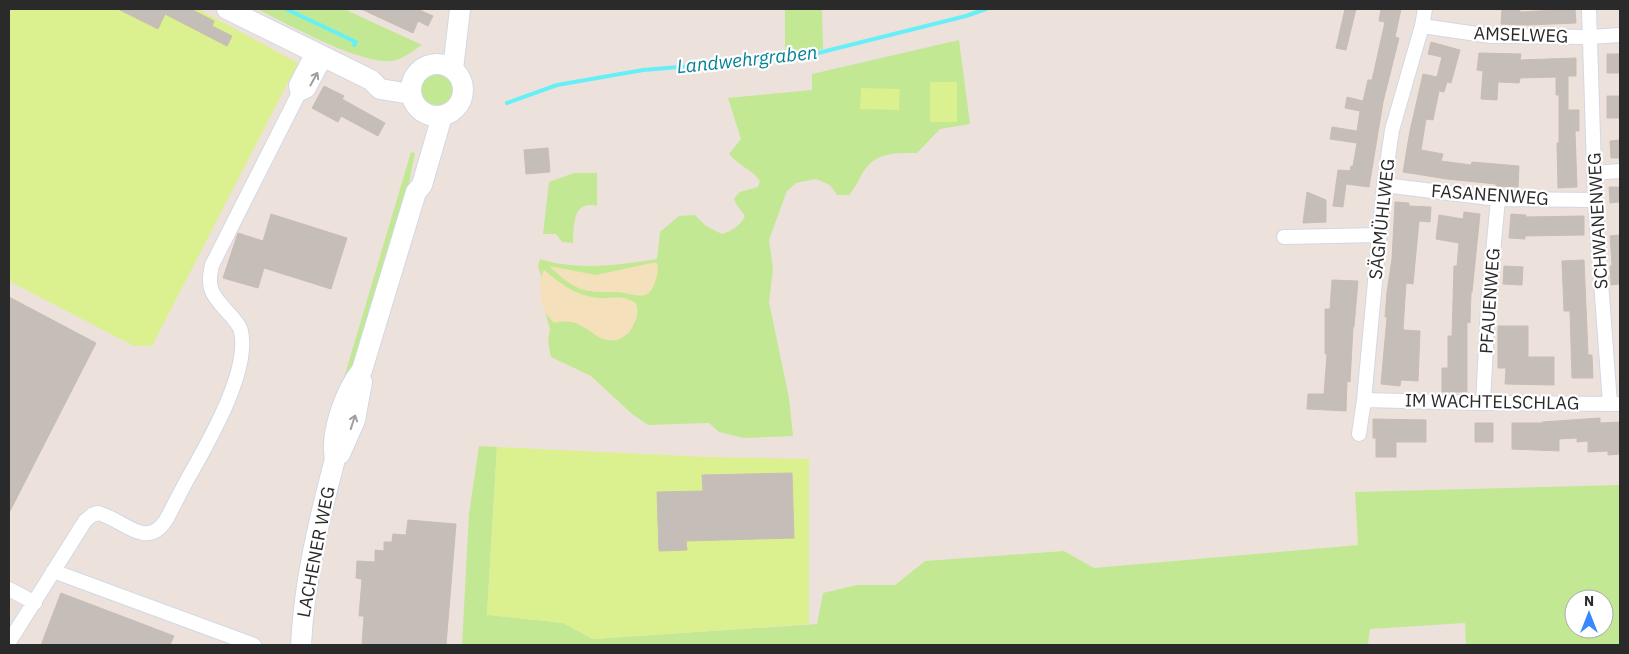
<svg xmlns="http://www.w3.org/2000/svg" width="1629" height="654" font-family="'IBM Plex Sans',sans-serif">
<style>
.green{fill:#c2e894;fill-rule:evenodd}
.sand{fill:#f5e0bc}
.pitch{fill:#dbf08f}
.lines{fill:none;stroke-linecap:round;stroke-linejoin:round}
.stream{stroke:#67eff7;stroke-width:4}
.building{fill:#c5bdb7;stroke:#c9bdb5}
.minor-casing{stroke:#d0d8e4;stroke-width:16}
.secondary-casing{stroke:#d0d8e4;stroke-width:22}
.minor{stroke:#fff;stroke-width:14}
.secondary{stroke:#fff;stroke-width:20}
.oneway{stroke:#9f9f9f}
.labels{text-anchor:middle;stroke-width:4.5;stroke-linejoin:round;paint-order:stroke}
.street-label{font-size:18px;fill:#2a2a2a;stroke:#fff}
.water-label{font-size:19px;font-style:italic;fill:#058295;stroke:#fff}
</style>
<rect width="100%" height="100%" fill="#ede2db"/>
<!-- green -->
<path class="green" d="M257,9H344L422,45C412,51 403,60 391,61C358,64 288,24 257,9Z
M785,9H822L823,49L801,53L785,54Z
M959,40L970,124L940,129L917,153C898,153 878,152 866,168C859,177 858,185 849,195H837L830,185L816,179L796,183L787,191L769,240L773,269L769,302L789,398L793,436L744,438L719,432L709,423L648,425L632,414L591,376L551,357L548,341L550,329L542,302L541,276L538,266L540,259C577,271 619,265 657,259L660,232L679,216L695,215L706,226L722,234C733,230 740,226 745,216L736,204L734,198L740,192L758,187L760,181C751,169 738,165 729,154L741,139L728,98L812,90V74Z
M417 91a20 20 0 1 1 40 0a20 20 0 1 1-40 0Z
M411,152L415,153L407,193L350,381L335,408Z
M574,173H597V206C572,200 574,226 573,243L562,242L556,234H543L549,182Z
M479,446L497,447L487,614L563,623L593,639L817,624L823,593L857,585H895L925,561L1064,551L1094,568L1358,545L1355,492L1620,485V645H1466L1465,623L1370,629L1368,645H462L469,514ZM1574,599H1604V629H1574Z"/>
<!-- sand -->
<path class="sand" d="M652,263H657C659,270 657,276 655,282C648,305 632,292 616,292C603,292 593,293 581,289C568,284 559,275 549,266L596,275Z
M544,270C561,284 576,296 599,298C615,299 620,294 636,303C639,312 637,318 633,326C630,332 628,334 623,337C604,348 594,331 578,324C570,321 562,321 554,323C552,320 548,317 546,314C540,304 538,280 544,270Z"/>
<!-- pitch -->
<path class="pitch" d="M9,9H198L298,63L152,346H134L9,281Z
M930,82H957V122H930Z
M861,88L900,89L899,110L860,109Z
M497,447L707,457L809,459V624L593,639L563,623L487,615Z"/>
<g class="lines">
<!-- stream -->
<path class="stream" d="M286,9L356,42L354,45
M507,103L557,85L643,70L802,57L966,16L986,9"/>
</g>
<!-- building -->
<path class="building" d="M118,9H191L214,21L212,26L232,36L227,46L165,14L158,29Z
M361,9H417L433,16L428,26L418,21L413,33Z
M1345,9H1356L1346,50L1336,48Z
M1381,9H1401L1395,37L1399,38L1383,102L1369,187L1346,184L1343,207L1333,206L1338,170L1350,171L1351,166H1353L1357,143L1330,139L1332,127L1357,131L1360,111L1345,108L1347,97L1363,101L1368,80H1372L1385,22L1379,21Z
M1502,9H1520V12L1575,9L1576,23L1527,25L1501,24Z
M1431,42L1460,50L1451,83L1447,82L1444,92L1439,91L1433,120L1426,119L1421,150L1443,154L1441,161L1471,165L1472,162L1519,166L1518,187L1496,186V184L1447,179L1403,172L1410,131L1423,74L1437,77L1442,57L1428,54Z
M1479,53L1521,54L1520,60L1576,58V76H1568V110H1579V131H1575L1577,187L1558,188L1557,143H1559V95H1556V77L1520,78L1519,83L1498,82L1497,100L1481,99L1483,71L1477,70Z
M1607,54H1620V73H1607Z
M324,86L344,96L342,99L385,123L378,136L341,116L338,122L312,108Z
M1607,96H1620V118H1607Z
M1620,140V158H1611L1610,141Z
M548,148L550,172L526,174L524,150Z
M1609,187H1620V202L1610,203Z
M1307,192L1326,200V222L1303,223Z
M1395,202L1409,203V206L1431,207L1430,222L1419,221L1413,284L1406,283L1403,330L1420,331L1418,381L1401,380L1400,386L1381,384L1387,317H1385L1387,292L1392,259Z
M1464,212L1480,214L1472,292H1471L1470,323L1467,322V392H1442V368H1448V336H1452L1454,266H1457L1459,243L1436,239L1439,215L1463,219Z
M271,214L347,238L331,289L264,268L258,288L223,278L238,233L263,241Z
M1511,214L1526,215V217L1584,216V235L1525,236V239L1509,238Z
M1620,235V284L1611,285L1610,266H1612L1610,236Z
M1584,260L1588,355H1592L1593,378H1572L1570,311H1564L1562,261Z
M1504,266L1523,267L1522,285L1503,284Z
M1332,280L1358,281L1354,327H1353L1350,382L1347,381L1346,411L1307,409L1308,394H1324L1327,354H1325V309H1330Z
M9,297L96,343L9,513Z
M1498,326H1528V357H1554V385L1505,384L1506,368H1498Z
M1600,418V423L1620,422V454L1608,455V451L1588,452V441L1577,442V438L1559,439V451L1512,449V423H1542V422Z
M1373,419L1426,420V442H1396V457H1376V438H1373Z
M1475,423H1493V442H1475Z
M792,473L794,538L686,541L687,550L659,551L657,492L703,491L702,475Z
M408,520L456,524L446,645H362L364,616H359L362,579L356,578L357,561L375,562V550L384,551V542H392L393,534L406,535Z
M61,593L174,636L170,645H41Z"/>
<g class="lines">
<defs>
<path id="minor" d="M1589,9L1595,200L1610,404
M1422,26L1491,36L1590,37L1620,35
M298,95L308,90L325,58
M1594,173L1620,171
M1384,185L1498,199L1595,200
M1284,237L1380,235
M1364,400L1483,403L1620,404
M1483,403L1488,307L1498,199
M1359,434L1364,400L1384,185L1392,130L1422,26L1425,9
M53,571L254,645
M9,589L35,603
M9,642L85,521L92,515L98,513C123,519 146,551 166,520C175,504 182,488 191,473C210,439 250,370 241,331C240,326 236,322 233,318C216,298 205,293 212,265L298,95L296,85L313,52"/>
<path id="secondary" d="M227,9L371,80L380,89L411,94
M411 90a26 26 0 1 1 52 0a26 26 0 1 1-52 0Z
M453,69L460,9
M340,454L355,420L362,382
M301,645C304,582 319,520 335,459C330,433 345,391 362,370L416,192L422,185L442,116"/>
</defs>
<!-- minor casing -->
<use href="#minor" class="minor-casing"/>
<!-- secondary casing -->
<use href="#secondary" class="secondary-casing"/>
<!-- minor -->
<use href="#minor" class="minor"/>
<!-- secondary -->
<use href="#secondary" class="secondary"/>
</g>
<!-- one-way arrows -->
<defs><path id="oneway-shaft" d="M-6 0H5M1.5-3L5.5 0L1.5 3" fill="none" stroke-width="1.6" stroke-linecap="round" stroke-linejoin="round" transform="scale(1.25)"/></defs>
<g class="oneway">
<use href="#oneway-shaft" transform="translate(314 79) rotate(-61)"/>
<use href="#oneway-shaft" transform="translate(353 422) rotate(-72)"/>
</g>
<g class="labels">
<!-- street labels -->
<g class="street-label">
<text transform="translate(1521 35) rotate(2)" y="6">AMSELWEG</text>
<text transform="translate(1490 195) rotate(4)" y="6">FASANENWEG</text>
<text transform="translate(1382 219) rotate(-84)" y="6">SÄGMÜHLWEG</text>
<text transform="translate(1598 221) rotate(-93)" y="6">SCHWANENWEG</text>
<text transform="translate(1490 301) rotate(-86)" y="6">PFAUENWEG</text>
<text transform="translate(1492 402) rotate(1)" y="6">IM WACHTELSCHLAG</text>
<text transform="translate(316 552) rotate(-79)" y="6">LACHENER WEG</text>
</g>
<!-- water labels -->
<g class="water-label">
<text transform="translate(747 59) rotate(-6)" y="7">Landwehrgraben</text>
</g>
</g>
<!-- border -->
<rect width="1629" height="654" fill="none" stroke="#2a2a2a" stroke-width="20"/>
<!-- north arrow -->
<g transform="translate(1589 614)"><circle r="24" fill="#ffffff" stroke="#aaaaaa"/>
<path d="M0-4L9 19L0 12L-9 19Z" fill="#3787ff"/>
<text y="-8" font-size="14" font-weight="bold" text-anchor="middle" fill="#2a2a2a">N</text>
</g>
</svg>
